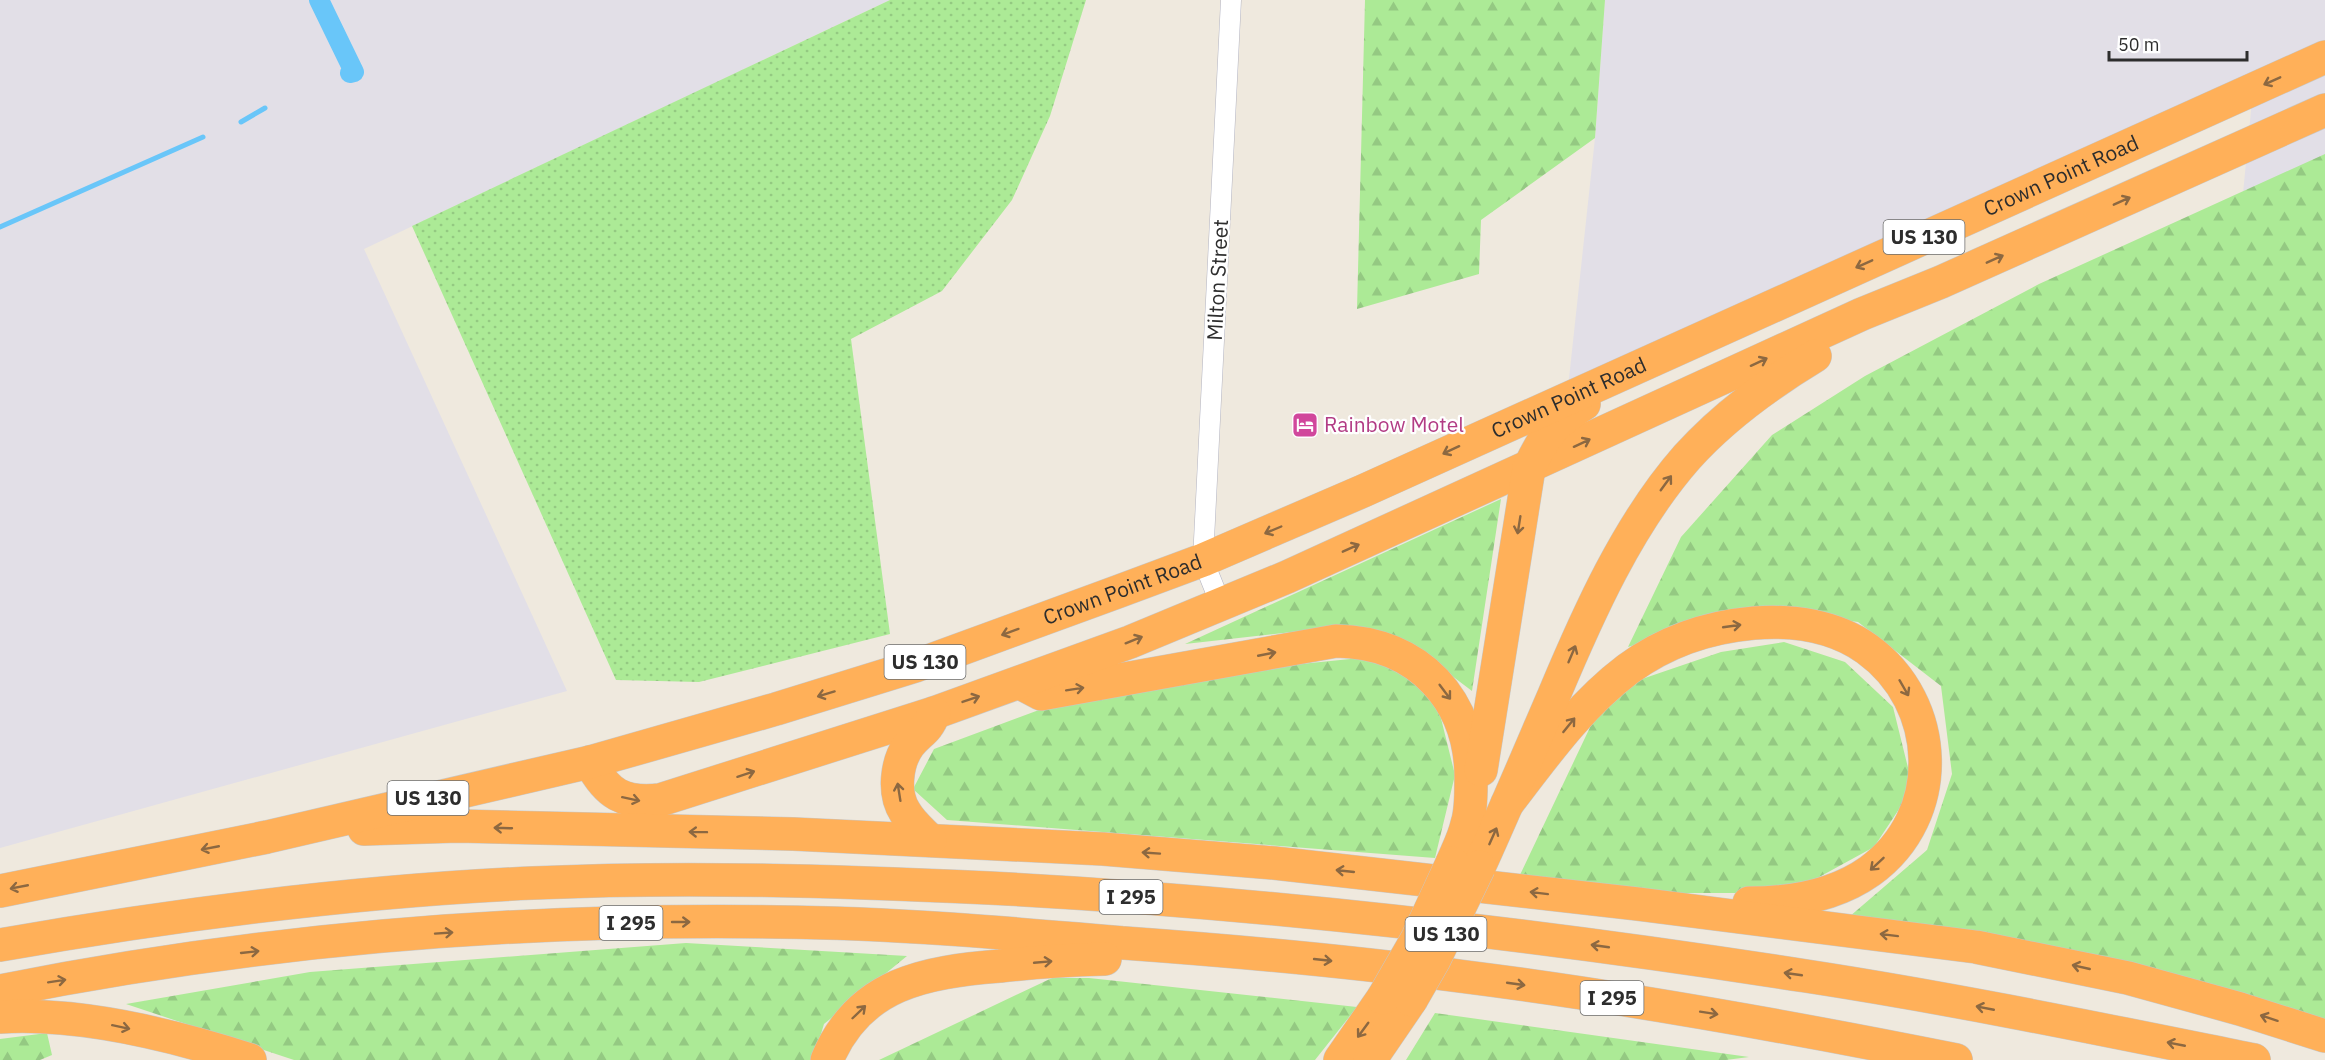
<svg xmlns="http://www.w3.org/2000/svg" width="2325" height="1060" font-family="'IBM Plex Sans',sans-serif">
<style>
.industrial{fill:#e2dfe7}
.grass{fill:url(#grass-dots)}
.forest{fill:url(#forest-firs)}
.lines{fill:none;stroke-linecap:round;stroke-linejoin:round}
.stream{stroke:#69c6f9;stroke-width:5}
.canal{stroke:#69c6f9;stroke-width:20}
.street-casing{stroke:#b2b3c1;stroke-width:21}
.highway-casing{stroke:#c8c8c8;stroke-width:34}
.street{stroke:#fff;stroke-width:20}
.highway{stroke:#ffb059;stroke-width:33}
.highway-bridge-casing{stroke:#c8c8c8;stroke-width:34;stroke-linecap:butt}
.highway-bridge{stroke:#ffb059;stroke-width:33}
.oneway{stroke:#8c6841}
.labels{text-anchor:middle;stroke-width:4.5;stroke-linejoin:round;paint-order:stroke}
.shield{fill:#fff;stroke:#6c6c6c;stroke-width:1.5}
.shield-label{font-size:20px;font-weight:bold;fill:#2d2d2d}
.street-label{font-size:21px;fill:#2d2d2d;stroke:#fff}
.hotel-label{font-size:21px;fill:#b23c85;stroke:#fff;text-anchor:start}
</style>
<defs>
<pattern id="grass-dots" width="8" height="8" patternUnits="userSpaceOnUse" patternTransform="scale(1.5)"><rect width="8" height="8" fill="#acea96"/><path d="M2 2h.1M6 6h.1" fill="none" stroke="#94c982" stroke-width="1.8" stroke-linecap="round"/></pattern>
<pattern id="forest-firs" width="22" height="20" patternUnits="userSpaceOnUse" patternTransform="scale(1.5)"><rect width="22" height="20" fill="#acea96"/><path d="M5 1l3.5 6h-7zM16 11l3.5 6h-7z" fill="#94c982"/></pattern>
</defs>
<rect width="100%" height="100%" fill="#efe9de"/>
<!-- industrial -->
<path class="industrial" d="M0,0H890L364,249L567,691L0,848Z
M1605,0H2325V674L2191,733L2253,90L1567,397L1595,138Z"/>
<!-- grass -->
<path class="grass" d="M890,0H1086L1050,116L1012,200L942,291L851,339L890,634L699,682L616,680L412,226Z"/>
<!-- forest -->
<path class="forest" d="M1365,0H1605L1595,138L1481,220L1479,274L1357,309Z
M2325,154V1021L1849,917L1927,850L1952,774L1941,686L1858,622L1750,608L1628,647L1681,537L1772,435L1865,376L2039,284Z
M1501,499L1472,691L1411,645L1336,627L1185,644Z
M1784,642L1845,662L1893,707L1913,788L1874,847L1790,893H1669L1519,877L1593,721L1639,680L1721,652Z
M1370,657L1435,694L1455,775L1435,858L947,820L913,789L934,749L1074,697L1291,665Z
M686,943L907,956L824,1024L813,1060H294L126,1004L310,972Z
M1052,978H1089L1357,1007L1315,1060H879Z
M1435,1013L1749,1057L1726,1060H1406Z
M47,1033L52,1055L40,1060H0V1039Z"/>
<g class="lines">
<!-- stream -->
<path class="stream" d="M241,122L265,108
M0,227L203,137"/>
<!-- canal -->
<path class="canal" d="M319,0L354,72L350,73"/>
<defs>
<path id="street" d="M1221,605L1203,560L1231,0"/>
<g id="highway">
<path d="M1024,685L1041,694L1336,641C1419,642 1473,701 1471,783C1471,796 1471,812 1467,824C1464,838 1457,851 1452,863"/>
<path d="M590,762C607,794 623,804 660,800L934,713L1130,642L1287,577L1862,314L1941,282L2325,110"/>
<path d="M1481,770L1529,468C1545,434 1553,424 1584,404"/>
<path d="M1507,804C1544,756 1579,706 1628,669C1666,641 1708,627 1754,623C1793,620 1835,626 1867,649C1942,703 1946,816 1870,871C1835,896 1790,903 1749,903"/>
<path d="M364,829L458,826L793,834L1103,849L1274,863L1638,904L1976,947L2128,978L2240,1009L2325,1036"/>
<path d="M930,840C921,831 911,823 905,812C893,794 896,763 909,745C920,731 927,732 934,713"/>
<path d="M1479,867C1505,810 1529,753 1554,695C1588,614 1628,524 1687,457C1724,416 1767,385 1815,356"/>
<path id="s1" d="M0,891L267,837L590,762L776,709L915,666L1117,592L1203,560L1363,491L2325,57"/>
<path d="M0,945C176,914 354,891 533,883C685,876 837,881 989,888C1263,902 1535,934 1806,976C1956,999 2105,1030 2254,1060"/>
<path d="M0,991C255,940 518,918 778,922C893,923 1008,933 1124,943C1235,951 1347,961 1459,976C1626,997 1791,1027 1956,1060"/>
<path d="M0,1017C82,1012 173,1035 250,1060"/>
<path d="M827,1060C859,983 925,972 1000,966C1035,962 1070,960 1105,959"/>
<path d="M1340,1060L1383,998"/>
<path d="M1370,1060L1411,1000"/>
</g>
</defs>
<!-- street casing -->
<use href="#street" class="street-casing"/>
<!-- highway casing -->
<use href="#highway" class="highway-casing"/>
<!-- street -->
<use href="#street" class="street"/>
<!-- highway -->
<use href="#highway" class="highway"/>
<defs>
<path id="highway-bridge" d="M1383,998L1417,939L1452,863
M1411,1000L1434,960L1479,867"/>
</defs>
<!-- highway-bridge casing -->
<use href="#highway-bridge" class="highway-bridge-casing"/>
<!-- highway-bridge -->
<use href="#highway-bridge" class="highway-bridge"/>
</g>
<!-- one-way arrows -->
<defs><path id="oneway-shaft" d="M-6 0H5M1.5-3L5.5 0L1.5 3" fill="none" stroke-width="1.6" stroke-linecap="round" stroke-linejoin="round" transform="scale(1.5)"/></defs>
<g class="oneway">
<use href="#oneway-shaft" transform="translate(2272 81) rotate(156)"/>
<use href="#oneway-shaft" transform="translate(2122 201) rotate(-24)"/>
<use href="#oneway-shaft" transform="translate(1995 259) rotate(-24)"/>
<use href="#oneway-shaft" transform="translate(1864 264) rotate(156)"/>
<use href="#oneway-shaft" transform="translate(1759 362) rotate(-25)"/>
<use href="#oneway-shaft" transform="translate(1582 443) rotate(-25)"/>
<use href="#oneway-shaft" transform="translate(1451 450) rotate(155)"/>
<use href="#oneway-shaft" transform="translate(1666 483) rotate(-54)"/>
<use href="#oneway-shaft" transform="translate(1519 525) rotate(99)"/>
<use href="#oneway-shaft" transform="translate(1273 530) rotate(157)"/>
<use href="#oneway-shaft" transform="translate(1351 548) rotate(-24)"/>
<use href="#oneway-shaft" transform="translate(1732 626) rotate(-8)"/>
<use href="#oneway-shaft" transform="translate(1010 632) rotate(160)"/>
<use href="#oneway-shaft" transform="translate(1134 640) rotate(-22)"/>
<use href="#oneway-shaft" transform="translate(1267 654) rotate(-11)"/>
<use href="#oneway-shaft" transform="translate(1572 654) rotate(-67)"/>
<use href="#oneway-shaft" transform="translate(1904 688) rotate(60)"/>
<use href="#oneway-shaft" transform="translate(1075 689) rotate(-9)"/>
<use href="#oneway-shaft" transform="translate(1445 692) rotate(53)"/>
<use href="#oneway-shaft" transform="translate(826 694) rotate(163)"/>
<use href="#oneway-shaft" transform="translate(971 699) rotate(-19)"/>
<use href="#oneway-shaft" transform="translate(1569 725) rotate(-51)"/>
<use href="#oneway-shaft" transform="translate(746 774) rotate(-18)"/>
<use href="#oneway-shaft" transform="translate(899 792) rotate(-99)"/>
<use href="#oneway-shaft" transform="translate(631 799) rotate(12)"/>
<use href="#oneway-shaft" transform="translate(503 828) rotate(-178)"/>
<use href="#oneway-shaft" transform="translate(698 832) rotate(-179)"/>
<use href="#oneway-shaft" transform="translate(1493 836) rotate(-66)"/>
<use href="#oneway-shaft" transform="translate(210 848) rotate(169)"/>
<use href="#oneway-shaft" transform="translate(1151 853) rotate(-176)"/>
<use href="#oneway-shaft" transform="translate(1877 864) rotate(137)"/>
<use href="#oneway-shaft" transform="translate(1345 871) rotate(-174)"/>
<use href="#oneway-shaft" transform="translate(19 887) rotate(169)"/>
<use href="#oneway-shaft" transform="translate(1539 893) rotate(-173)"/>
<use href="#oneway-shaft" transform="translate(681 922)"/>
<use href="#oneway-shaft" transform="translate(444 933) rotate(-4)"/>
<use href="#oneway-shaft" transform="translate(1889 935) rotate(-173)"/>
<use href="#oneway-shaft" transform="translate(1600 946) rotate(-172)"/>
<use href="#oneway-shaft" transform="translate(250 952) rotate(-6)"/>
<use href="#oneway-shaft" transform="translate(1323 960) rotate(6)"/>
<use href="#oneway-shaft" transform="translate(1043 962) rotate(-5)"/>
<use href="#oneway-shaft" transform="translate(2081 967) rotate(-167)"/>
<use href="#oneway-shaft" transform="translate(1793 974) rotate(-172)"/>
<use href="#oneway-shaft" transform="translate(57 981) rotate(-9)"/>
<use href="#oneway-shaft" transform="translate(1516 984) rotate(8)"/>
<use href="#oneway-shaft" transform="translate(1985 1008) rotate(-169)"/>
<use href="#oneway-shaft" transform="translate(859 1012) rotate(-44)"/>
<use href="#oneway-shaft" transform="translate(1709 1013) rotate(9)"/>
<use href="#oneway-shaft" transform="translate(2269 1018) rotate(-162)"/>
<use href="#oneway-shaft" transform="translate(121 1027) rotate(12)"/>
<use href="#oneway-shaft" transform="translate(1363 1030) rotate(126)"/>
<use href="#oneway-shaft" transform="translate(2176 1044) rotate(-169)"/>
</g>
<!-- icons -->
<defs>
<symbol id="hotel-square" viewBox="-11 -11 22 22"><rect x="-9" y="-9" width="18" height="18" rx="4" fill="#d1479c" stroke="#fff"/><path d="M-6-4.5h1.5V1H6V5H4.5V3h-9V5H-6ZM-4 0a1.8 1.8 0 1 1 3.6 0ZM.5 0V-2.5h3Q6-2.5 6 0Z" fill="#fff"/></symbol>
</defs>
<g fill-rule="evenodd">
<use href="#hotel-square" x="1290" y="410" width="30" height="30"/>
</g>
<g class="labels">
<!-- shield labels -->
<g class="shield">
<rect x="1883.5" y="220" width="81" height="34" rx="4.5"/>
<rect x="884.5" y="645" width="81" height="34" rx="4.5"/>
<rect x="387.5" y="781" width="81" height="34" rx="4.5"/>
<rect x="1099.5" y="880" width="63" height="34" rx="4.5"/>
<rect x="599.5" y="906" width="63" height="34" rx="4.5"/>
<rect x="1405.5" y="917" width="81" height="34" rx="4.5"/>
<rect x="1580.5" y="981" width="63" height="34" rx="4.5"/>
</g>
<g class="shield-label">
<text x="1924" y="244">US 130</text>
<text x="925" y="669">US 130</text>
<text x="428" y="805">US 130</text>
<text x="1131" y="904">I 295</text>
<text x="631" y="930">I 295</text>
<text x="1446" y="941">US 130</text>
<text x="1612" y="1005">I 295</text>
</g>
<!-- street labels -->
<g class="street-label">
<text dy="7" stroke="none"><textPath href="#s1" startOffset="2190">Crown Point Road</textPath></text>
<text transform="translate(1218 280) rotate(-87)" y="7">Milton Street</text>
<text dy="7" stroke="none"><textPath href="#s1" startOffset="1650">Crown Point Road</textPath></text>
<text dy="7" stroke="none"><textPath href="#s1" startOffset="1164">Crown Point Road</textPath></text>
</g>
<!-- hotel labels -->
<g class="hotel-label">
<text x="1324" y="432">Rainbow Motel</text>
</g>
</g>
<!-- scale -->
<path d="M2109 51v9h138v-9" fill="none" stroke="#2d2d2d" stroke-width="3"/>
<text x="2118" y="51" font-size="18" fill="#2d2d2d" stroke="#ffffff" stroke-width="4.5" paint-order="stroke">50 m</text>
</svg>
